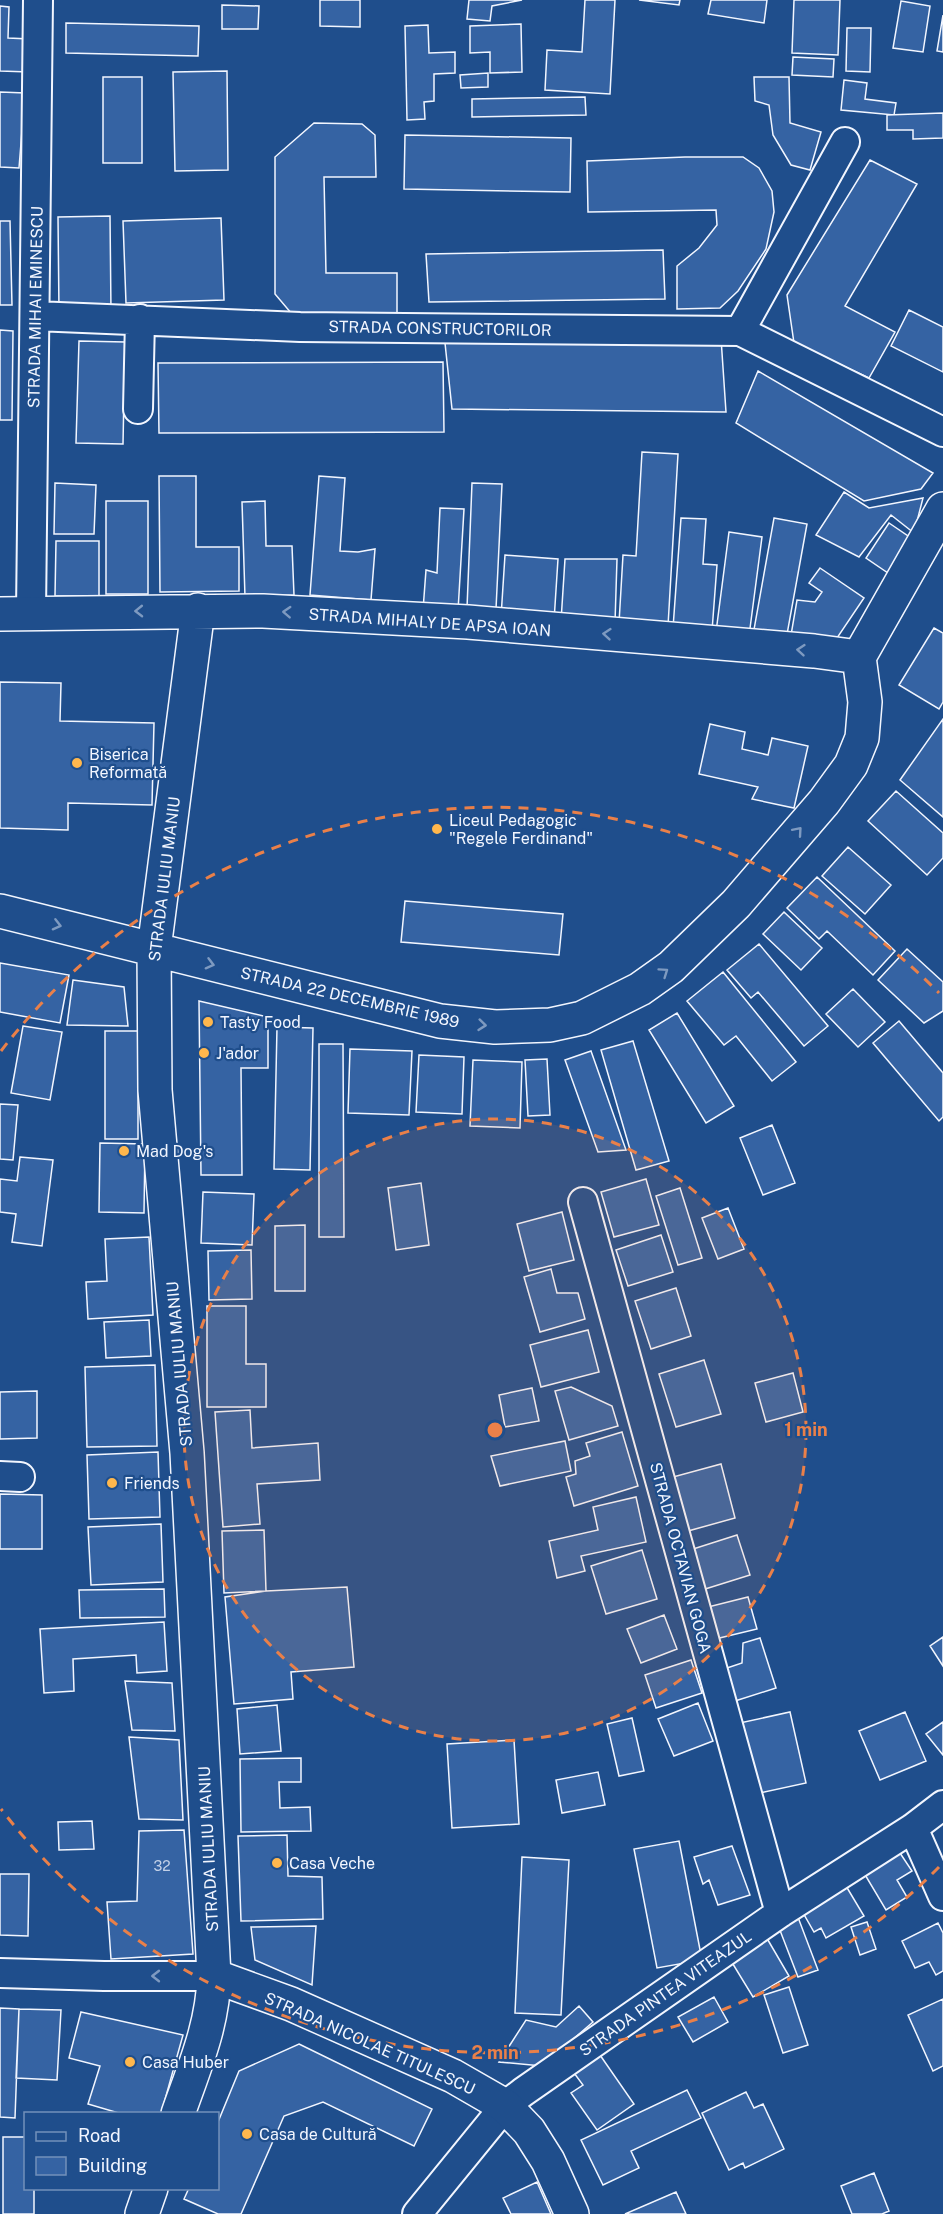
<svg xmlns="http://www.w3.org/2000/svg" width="943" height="2214" font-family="'Public Sans',sans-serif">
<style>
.building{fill:#3563a3;stroke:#f2f6ff;stroke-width:1.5}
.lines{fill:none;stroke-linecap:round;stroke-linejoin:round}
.minor-casing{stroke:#f2f6ff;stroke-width:32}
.major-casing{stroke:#f2f6ff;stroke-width:36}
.minor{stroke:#1f4e8c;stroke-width:28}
.major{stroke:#1f4e8c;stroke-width:33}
.oneway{stroke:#7e9ac0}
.ring{fill:none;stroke:#ea8049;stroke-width:3;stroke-dasharray:10 8}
.poi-dot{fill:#ffb74d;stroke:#1f4e8c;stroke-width:2}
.labels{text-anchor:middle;stroke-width:4.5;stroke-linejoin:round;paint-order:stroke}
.number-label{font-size:14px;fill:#c3d1e8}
.street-label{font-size:16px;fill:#f2f6ff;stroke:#1f4e8c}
.poi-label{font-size:16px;fill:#f2f6ff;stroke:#1f4e8c;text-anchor:start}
.centre{fill:#ea8049;stroke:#1f4e8c;stroke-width:3}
.ring-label{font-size:18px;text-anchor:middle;font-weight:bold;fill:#ea8049;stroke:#1f4e8c;stroke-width:4.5;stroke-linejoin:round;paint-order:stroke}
</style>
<rect width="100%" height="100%" fill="#1f4e8c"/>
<!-- building -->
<path class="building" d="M320,0H360V27L320,26Z
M469,0H522L492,6L490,21L467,19Z
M585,0H615L610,94L545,90L547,50L582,52Z
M639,0H680L679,5Z
M711,0H767L764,23L708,14Z
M794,0H840L838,55L792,53Z
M901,1L930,6L923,52L893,48Z
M222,5L259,6L258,29H222Z
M0,6L9,7L8,38L30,39L29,72L0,71Z
M943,15V52L937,51Z
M66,23L199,26L198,56L66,53Z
M521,24L522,72L490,73V52L470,53V26Z
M428,25L429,53L455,52V73L434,74V101L424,102L425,119L407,120L405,26Z
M847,28H871L870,72L846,71Z
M793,57L834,59L833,77L792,75Z
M227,71L228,170L175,171L173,72Z
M488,73V87L461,88L460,75Z
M103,77H142V163H103Z
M754,77H789L790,123L821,132L810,170L791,165L773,135L769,105L755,101Z
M844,80L867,83L865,99L896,103L894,115L841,110Z
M0,92L25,93L19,168L0,167Z
M585,97L586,115L472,117V99Z
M943,113V138L913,139V130H887V115Z
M314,123L362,124L375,135L376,177H324L326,273H397V317L297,320L275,294V157Z
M405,135L571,138L570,192L404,189Z
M685,157H743L759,168L772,191L774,212L766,249L738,291L720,308L677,309V266L699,248L717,225L716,210L588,212L587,161Z
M870,160L917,184L845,306L895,332L869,378L794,343L787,295Z
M110,216L111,311L59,312L58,217Z
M221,218L224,300L126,303L123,221Z
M0,221H10L12,305H0Z
M663,250L665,299L429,302L426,254Z
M909,310L943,327V372L891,346Z
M0,330L13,331L12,420H0Z
M721,338L726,412L452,409L445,343Z
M79,341L125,342L123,444L76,443Z
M443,362L444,432L159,433L158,363Z
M758,371L933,473L921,489L864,501L736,423Z
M642,452L678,454L668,626L619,623L623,555L636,556Z
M159,476H196V547H239V591L160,592Z
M319,476L345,478L340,551L358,552L375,549L371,600L310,595Z
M55,483L96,485L94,534H54Z
M472,483L502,484L496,609L467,608Z
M844,492L869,508L923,498L914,533L891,515L859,557L816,535Z
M106,501H148V594H106Z
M265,501L266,546H292L294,595L245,597L242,502Z
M440,508L464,509L458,611L423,610L426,570L437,573Z
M681,518L706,519L703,564L717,565L712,631L673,628Z
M774,518L807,524L786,640L753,635Z
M889,523L911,538L888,573L866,558Z
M729,532L762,537L749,636L716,632Z
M56,541H99V596H55Z
M505,555L558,559L554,621L501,617Z
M565,559H617L615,623L561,621Z
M820,568L864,598L835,641L791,635L797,600L815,602L822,592L809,583Z
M934,628L943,633V702L939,709L899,685Z
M0,682L61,683L60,721L154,723L152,805L68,803V830L0,828Z
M943,719V817L900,780Z
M710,724L745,732L742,749L768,755L772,738L808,746L794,808L752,799L758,787L699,774Z
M896,791L943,833V858L927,875L868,821Z
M848,847L891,885L865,914L822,876Z
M817,877L895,951L873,975L827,931L819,939L787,908Z
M405,901L563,914L559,955L401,942Z
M784,912L822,948L801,970L763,934Z
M759,944L828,1026L804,1046L758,992L751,998L727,970Z
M907,949L943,982V1011L924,1023L878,980Z
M0,963L69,975L60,1023L0,1012Z
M723,972L796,1062L772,1081L736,1036L724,1045L687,1001Z
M73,980L124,987L128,1026L67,1025Z
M853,989L885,1022L858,1047L826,1014Z
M199,1001L268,1017V1068H241L242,1175H201Z
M677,1013L734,1106L706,1123L649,1030Z
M899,1021L943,1073V1117L939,1121L873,1043Z
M23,1026L62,1032L50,1100L11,1093Z
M277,1027L313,1028L310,1170L274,1169Z
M105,1031H138V1139H105Z
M633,1041L669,1161L636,1170L601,1050Z
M319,1044H343L344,1237H319Z
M350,1049L412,1051L409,1115L348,1113Z
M591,1051L626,1150L598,1152L565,1060Z
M419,1055L464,1057L462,1114L416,1112Z
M547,1059L550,1115L528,1116L525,1060Z
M473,1060L522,1062L520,1128L470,1126Z
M0,1104L18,1105L13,1160L0,1159Z
M772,1125L795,1183L763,1195L740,1138Z
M100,1143L145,1144L144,1213L99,1212Z
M20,1157L53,1160L42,1246L12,1242L16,1214L0,1212V1179L17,1181Z
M646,1179L659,1225L614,1237L601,1192Z
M421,1183L429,1245L396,1250L388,1188Z
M680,1188L702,1258L678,1265L656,1196Z
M203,1192L254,1194L252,1245L201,1243Z
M728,1208L744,1249L718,1259L702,1218Z
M562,1212L574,1260L529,1271L517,1224Z
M305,1225V1291H275V1226Z
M661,1235L673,1272L628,1286L616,1250Z
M149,1237L153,1315L88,1319L86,1282L107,1281L105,1239Z
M251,1250L252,1299L209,1300L208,1251Z
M551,1269L557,1293H578L585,1319L540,1332L524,1277Z
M676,1288L691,1336L651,1349L635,1301Z
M207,1306H246V1364H266V1407H207Z
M149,1320L151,1356L106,1358L104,1322Z
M588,1330L599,1372L541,1387L530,1345Z
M704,1360L721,1414L676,1427L659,1374Z
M155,1365L157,1446L87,1447L85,1367Z
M793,1373L803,1412L766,1422L755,1383Z
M571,1387L612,1406L618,1426L569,1440L555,1391Z
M532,1388L539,1421L505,1427L499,1395Z
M37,1391V1438L0,1439V1392Z
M250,1410L252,1448L318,1443L320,1480L257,1484L260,1524L223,1527L215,1412Z
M622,1432L638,1486L574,1506L566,1477L576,1474L575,1461L590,1456L586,1443Z
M565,1441L571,1471L500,1486L491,1456Z
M158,1452L160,1517L89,1519L87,1455Z
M721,1464L735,1518L688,1531L673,1477Z
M0,1494L42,1495V1549H0Z
M636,1497L646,1542L581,1556L585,1571L557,1578L549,1541L598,1530L593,1507Z
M161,1524L163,1582L91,1585L88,1527Z
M264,1530L266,1591L224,1593L222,1531Z
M737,1535L750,1575L702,1590L690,1550Z
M642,1550L657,1599L606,1614L591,1566Z
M347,1587L354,1667L291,1672L293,1699L234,1704L225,1597L266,1591Z
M164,1589L165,1617L80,1618L79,1590Z
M748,1597L757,1629L711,1640L704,1608Z
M664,1615L677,1649L641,1663L627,1629Z
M164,1622L167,1671L137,1673L136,1655L73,1659L74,1691L44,1693L40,1629Z
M943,1637V1666L930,1646Z
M760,1638L776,1688L735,1701L724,1669L742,1663L743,1643Z
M691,1660L702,1693L656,1708L645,1675Z
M125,1681L172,1683L175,1731L132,1730Z
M698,1703L713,1741L674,1756L658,1719Z
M277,1705L281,1751L240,1754L237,1709Z
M790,1712L806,1783L750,1795L735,1724Z
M905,1712L926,1761L880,1780L859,1731Z
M632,1718L644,1771L619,1776L607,1724Z
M943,1722V1755L926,1734Z
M129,1737L179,1740L183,1820L139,1819Z
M514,1740L519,1824L452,1828L447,1744Z
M301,1758V1782H279L280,1808L310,1807L311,1831L241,1832L240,1759Z
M598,1772L605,1805L562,1813L556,1780Z
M92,1821L94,1849L59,1850L58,1822Z
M184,1830L193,1954L111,1959L107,1902L137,1901L139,1831Z
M287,1835L288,1876L322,1877L323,1919L241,1921L238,1836Z
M679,1841L702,1960L657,1968L634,1849Z
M732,1846L750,1895L718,1905L709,1880L703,1884L694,1857Z
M896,1847L912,1871L897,1880L907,1897L886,1910L861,1868Z
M522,1857L569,1860L561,2015L515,2013Z
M0,1874H29L28,1936L0,1935Z
M846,1886L864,1916L826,1938L821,1928L814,1932L802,1911Z
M796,1912L818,1970L798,1977L776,1920Z
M867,1922L876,1949L860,1955L851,1927Z
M938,1923L943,1933V1971L936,1975L929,1962L915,1968L902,1941Z
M316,1926L312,1985L255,1960L251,1927Z
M765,1935L789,1976L753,1997L728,1956Z
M789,1987L808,2045L783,2053L764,1995Z
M714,1997L728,2022L693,2042L678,2017Z
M943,1999V2066L933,2071L908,2015Z
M579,2006L593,2022L542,2066L499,2062L526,2020L556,2027Z
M0,2008L19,2009L15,2118L0,2117Z
M19,2009L61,2010L57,2080L16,2078Z
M81,2012L183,2035L161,2114H122L88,2104L100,2066L69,2058Z
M299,2044L432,2109L414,2146L323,2102L284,2116L241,2214H218L184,2199L189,2188H218V2122L239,2071Z
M600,2055L634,2104L597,2130L571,2093L583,2085L574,2073Z
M687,2090L701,2118L631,2151L639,2168L603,2185L581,2140Z
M746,2092L754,2108L763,2104L784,2149L745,2168L743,2163L729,2170L702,2113Z
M3,2137H26V2188H34V2214H3Z
M874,2173L889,2211L882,2214H852L841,2186Z
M537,2182L551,2214H511L503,2198Z
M676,2192L686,2214H625Z"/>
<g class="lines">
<defs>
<path id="minor" d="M35,316L300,327L740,331L943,432
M740,331L845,142
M138,409L140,319
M31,613L38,0
M583,1202L780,1913
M0,1476L20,1477
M913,1828L943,1896
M0,1973L104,1976H214
M417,2214L505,2106L523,2092L780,1913L913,1828L943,1805"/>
<path id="major" d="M0,614L263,611L468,622L814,651L859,657
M859,657L943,509
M0,911L440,1021L495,1027L550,1025L582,1018L640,989L671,967L736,904L824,802L851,765L862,738L865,702L859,657
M214,1976L291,2004L453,2076L505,2106L529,2131L548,2161L572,2214
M178,2114C194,2068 213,2025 214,1976L187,1453L155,1090L154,949L198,610
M142,2214L151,2188"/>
</defs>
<!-- minor casing -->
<use href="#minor" class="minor-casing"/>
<!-- major casing -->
<use href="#major" class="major-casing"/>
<!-- minor -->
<use href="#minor" class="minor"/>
<!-- major -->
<use href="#major" class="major"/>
</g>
<!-- one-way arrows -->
<defs><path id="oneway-chevron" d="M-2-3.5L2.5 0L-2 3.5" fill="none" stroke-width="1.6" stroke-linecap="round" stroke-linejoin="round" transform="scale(1.5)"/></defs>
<g class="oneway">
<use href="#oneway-chevron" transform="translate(139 611) rotate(179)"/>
<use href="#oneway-chevron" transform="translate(287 612) rotate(-177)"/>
<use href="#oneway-chevron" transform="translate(607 634) rotate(-175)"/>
<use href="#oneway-chevron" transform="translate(801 650) rotate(-175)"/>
<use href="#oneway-chevron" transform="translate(798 831) rotate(-49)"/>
<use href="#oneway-chevron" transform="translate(57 925) rotate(14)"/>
<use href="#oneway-chevron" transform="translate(210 964) rotate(15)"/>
<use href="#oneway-chevron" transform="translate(664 972) rotate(-35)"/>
<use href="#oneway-chevron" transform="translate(482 1025) rotate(6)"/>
<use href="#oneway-chevron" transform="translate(156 1976) rotate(180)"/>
</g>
<!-- distance rings -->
<circle cx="495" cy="1430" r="311" fill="#ea8049" fill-opacity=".12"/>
<g class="ring">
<circle cx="495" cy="1430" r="311"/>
<path d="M939 1867A623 623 0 0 1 1 1809M1 1051A623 623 0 0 1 939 993"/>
</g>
<!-- markers -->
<g class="poi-dot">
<circle cx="77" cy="763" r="6"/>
<circle cx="437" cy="829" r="6"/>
<circle cx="208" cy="1022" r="6"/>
<circle cx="204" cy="1053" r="6"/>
<circle cx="124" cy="1151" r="6"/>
<circle cx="112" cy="1483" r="6"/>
<circle cx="277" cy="1863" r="6"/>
<circle cx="130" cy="2062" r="6"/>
<circle cx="247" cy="2134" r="6"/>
</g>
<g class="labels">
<!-- number labels -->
<g class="number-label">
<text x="162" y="1871">32</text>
</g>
<!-- street labels -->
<g class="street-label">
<text transform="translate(35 307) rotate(-89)" y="6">STRADA MIHAI EMINESCU</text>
<text transform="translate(440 328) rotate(1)" y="6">STRADA CONSTRUCTORILOR</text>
<text transform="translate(430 622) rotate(4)" y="6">STRADA MIHALY DE APSA IOAN</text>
<text transform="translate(164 879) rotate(-83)" y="6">STRADA IULIU MANIU</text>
<text transform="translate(350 997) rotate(13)" y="6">STRADA 22 DECEMBRIE 1989</text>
<text transform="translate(179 1364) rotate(-95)" y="6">STRADA IULIU MANIU</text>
<text transform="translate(681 1558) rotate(75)" y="6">STRADA OCTAVIAN GOGA</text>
<text transform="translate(208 1849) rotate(-93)" y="6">STRADA IULIU MANIU</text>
<text transform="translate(665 1993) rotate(-35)" y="6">STRADA PINTEA VITEAZUL</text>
<text transform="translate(370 2043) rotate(24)" y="6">STRADA NICOLAE TITULESCU</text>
</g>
<!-- poi labels -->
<g class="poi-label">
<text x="89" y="760">Biserica<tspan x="89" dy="18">Reformată</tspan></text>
<text x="449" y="826">Liceul Pedagogic<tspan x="449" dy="18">"Regele Ferdinand"</tspan></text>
<text x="220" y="1028">Tasty Food</text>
<text x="216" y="1059">J'ador</text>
<text x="136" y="1157">Mad Dog's</text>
<text x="124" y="1489">Friends</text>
<text x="289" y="1869">Casa Veche</text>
<text x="142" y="2068">Casa Huber</text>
<text x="259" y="2140">Casa de Cultură</text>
</g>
</g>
<circle cx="495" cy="1430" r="9" class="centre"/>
<g class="ring-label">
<text x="806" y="1436">1 min</text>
<text x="495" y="2059">2 min</text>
</g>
<!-- legend -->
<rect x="24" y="2112" width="195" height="78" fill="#1f4e8c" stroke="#7391ba" stroke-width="1.5"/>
<rect x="36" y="2132" width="30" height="9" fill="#1f4e8c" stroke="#7391ba" stroke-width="1.5"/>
<text x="78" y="2142" font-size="18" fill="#f2f6ff">Road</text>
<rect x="36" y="2157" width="30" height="18" fill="#3563a3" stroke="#7391ba" stroke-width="1.5"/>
<text x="78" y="2172" font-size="18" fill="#f2f6ff">Building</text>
</svg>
